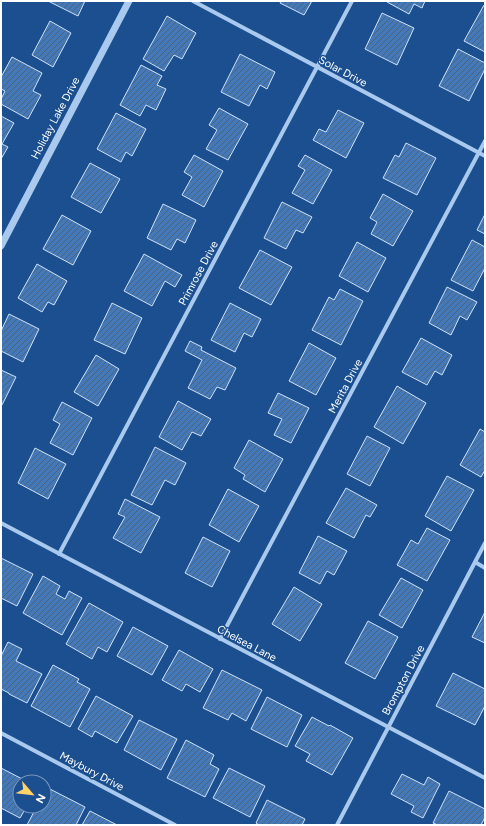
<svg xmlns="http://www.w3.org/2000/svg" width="486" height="826" font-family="Figtree,sans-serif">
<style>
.building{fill:url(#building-hatch);stroke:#cfe3fa}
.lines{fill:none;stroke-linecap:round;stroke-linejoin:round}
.minor{stroke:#a9c9ee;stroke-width:4}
.tertiary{stroke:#a9c9ee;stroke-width:7}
.labels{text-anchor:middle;stroke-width:3;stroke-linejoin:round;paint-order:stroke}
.street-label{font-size:11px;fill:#fff;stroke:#1b4f8f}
</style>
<defs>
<pattern id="building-hatch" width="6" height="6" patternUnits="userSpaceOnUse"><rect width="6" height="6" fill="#4478b7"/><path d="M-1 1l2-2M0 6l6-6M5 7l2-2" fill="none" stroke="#486282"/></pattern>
</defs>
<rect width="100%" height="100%" fill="#1b4f8f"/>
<!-- building -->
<path class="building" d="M48,1H85L78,16Z
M281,1H312L304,15L280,3Z
M388,1H425L422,8L414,4L409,14L387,2Z
M484,5L485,6V52L464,41Z
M382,13L414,28L397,65L365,49Z
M167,16L196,33L182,59L174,55L164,71L143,59Z
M50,21L71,33L53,67L32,55Z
M458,49L485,63V69L469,101L439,86Z
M240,54L275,72L267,89L260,85L249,106L221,92Z
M12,57L42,73L33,91L41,95L28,119L1,104V99L5,91L1,89V77Z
M141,65L162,76L157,85L166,89L156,110L146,105L140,116L120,105Z
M219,108L248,124L228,160L206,149L217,130L209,125Z
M338,110L364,123L346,158L313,140L319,129L326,132Z
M116,113L146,129L132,156L126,152L121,162L97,149Z
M1,116L14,123L2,144L8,147L1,159Z
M406,143L436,158L417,195L383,178L395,155L399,157Z
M194,155L223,171L204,207L182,195L192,177L184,172Z
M305,155L332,170L313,204L292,193L305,170L298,166Z
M90,163L120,179L101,213L71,197Z
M383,194L413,211L393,246L371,234L377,222L370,218Z
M282,202L312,217L303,233L296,230L286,249L264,238Z
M163,204L196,220L185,243L177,239L171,250L147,238Z
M485,214V234L477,230Z
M62,215L91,231L73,265L43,249Z
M472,240L485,247V268L473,291L451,280Z
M357,242L386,258L368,292L339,276Z
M260,250L292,267L271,305L239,288Z
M144,254L182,275L175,287L165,281L152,306L124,291Z
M37,264L67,281L54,305L48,302L42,312L18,298Z
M447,287L477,302L467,320L460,316L451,335L429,323Z
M340,289L363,301L341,345L312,330L329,297L334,300Z
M112,303L142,318L125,354L94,340Z
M230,303L261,319L252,337L244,333L235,352L211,340Z
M9,314L39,329L23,362L1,351V331Z
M421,338L452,355L442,375L435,371L427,385L402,372Z
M190,341L202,347L201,350L236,368L225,390L217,387L210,399L188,388L202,360L185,351Z
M309,343L336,358L316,395L289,381Z
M96,355L119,369L98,406L74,392Z
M1,370L16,377L2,405H1Z
M397,386L426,403L403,444L374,427Z
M278,393L309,408L291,443L274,435L282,419L268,413Z
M178,401L211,419L201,436L192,432L182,450L159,437Z
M62,402L92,418L73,455L50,443L60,424L53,420Z
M480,429L485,432V470L481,477L460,465Z
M367,436L390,448L370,486L347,474Z
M249,440L283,459L265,492L243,479L245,475L234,468Z
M155,447L186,463L175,485L165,480L152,505L131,495Z
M35,448L66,464L48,499L18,483Z
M447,476L474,490L451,531L425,516Z
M346,488L377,505L370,517L366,515L354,538L326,523Z
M228,489L259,506L239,542L209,525Z
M125,499L160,517L141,553L113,538L125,517L118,514Z
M427,528L450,540L427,581L397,565L411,540L418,544Z
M318,536L347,551L334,575L327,571L320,584L299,573Z
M203,537L230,551L212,587L185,573Z
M1,558L33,574L17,606L1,598Z
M43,576L60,586L56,594L65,599L69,591L82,598L62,635L23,613Z
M401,578L423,590L402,628L379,615Z
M294,587L322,604L300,641L272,624Z
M89,603L123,622L107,652L98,647L92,659L66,644Z
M485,612V643L472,637Z
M368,621L398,637L375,679L345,663Z
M133,627L168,646L152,675L117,656Z
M8,642L22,649L16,661L42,674L27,703L9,694V693L1,689V656Z
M179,650L213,669L200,692L186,684L182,691L162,680Z
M53,665L79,679L77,682L90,689L70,727L31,706Z
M222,670L262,690L246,721L232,713L228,720L203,708Z
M453,673L485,689V706L475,725L436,706Z
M96,696L133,716L117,743L95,731L92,737L78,729Z
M267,697L302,715L287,747L251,729Z
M312,717L329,726L330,725L353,738L332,775L306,761L310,754L295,746Z
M139,720L177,739L161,770L124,750Z
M186,740L214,755L210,764L219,769L205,797L167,778Z
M1,768L28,782H20V806H27L20,818L1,808Z
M229,768L265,786L250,817L213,798Z
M402,774L424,785L428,777L440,784L423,818L411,812L414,806L391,794Z
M46,787L85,807L76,825H27L37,806H44V792Z
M449,791L485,809V817L481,825H438L433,823Z
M267,800L305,819L302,825H259L256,823Z
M90,811L117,825H82Z"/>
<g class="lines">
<!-- minor -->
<path class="minor" d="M193,1L485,156
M1,523L485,778
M59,554L352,1
M475,562L485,568
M220,639L485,141
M1,733L175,825
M337,825L485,543"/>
<!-- tertiary -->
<path class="tertiary" d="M1,246L129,1"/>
</g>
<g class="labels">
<!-- street labels -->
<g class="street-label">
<text transform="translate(343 71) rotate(28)" y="4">Solar Drive</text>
<text transform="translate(55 118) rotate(-62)" y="4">Holiday Lake Drive</text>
<text transform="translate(198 273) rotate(-62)" y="4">Primrose Drive</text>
<text transform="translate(345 386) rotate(-62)" y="4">Merita Drive</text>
<text transform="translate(247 643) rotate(28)" y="4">Chelsea Lane</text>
<text transform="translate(403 680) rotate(-62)" y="4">Brompton Drive</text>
<text transform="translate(92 771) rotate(28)" y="4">Maybury Drive</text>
</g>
</g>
<!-- border -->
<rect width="486" height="826" fill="none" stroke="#ffffff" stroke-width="4"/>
<!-- north arrow -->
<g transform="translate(32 794) rotate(118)"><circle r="19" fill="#1b4f8f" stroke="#7695bc"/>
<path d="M0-3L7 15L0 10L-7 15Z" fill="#ffd166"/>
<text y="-6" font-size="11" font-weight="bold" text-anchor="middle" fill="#ffffff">N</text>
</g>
</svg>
